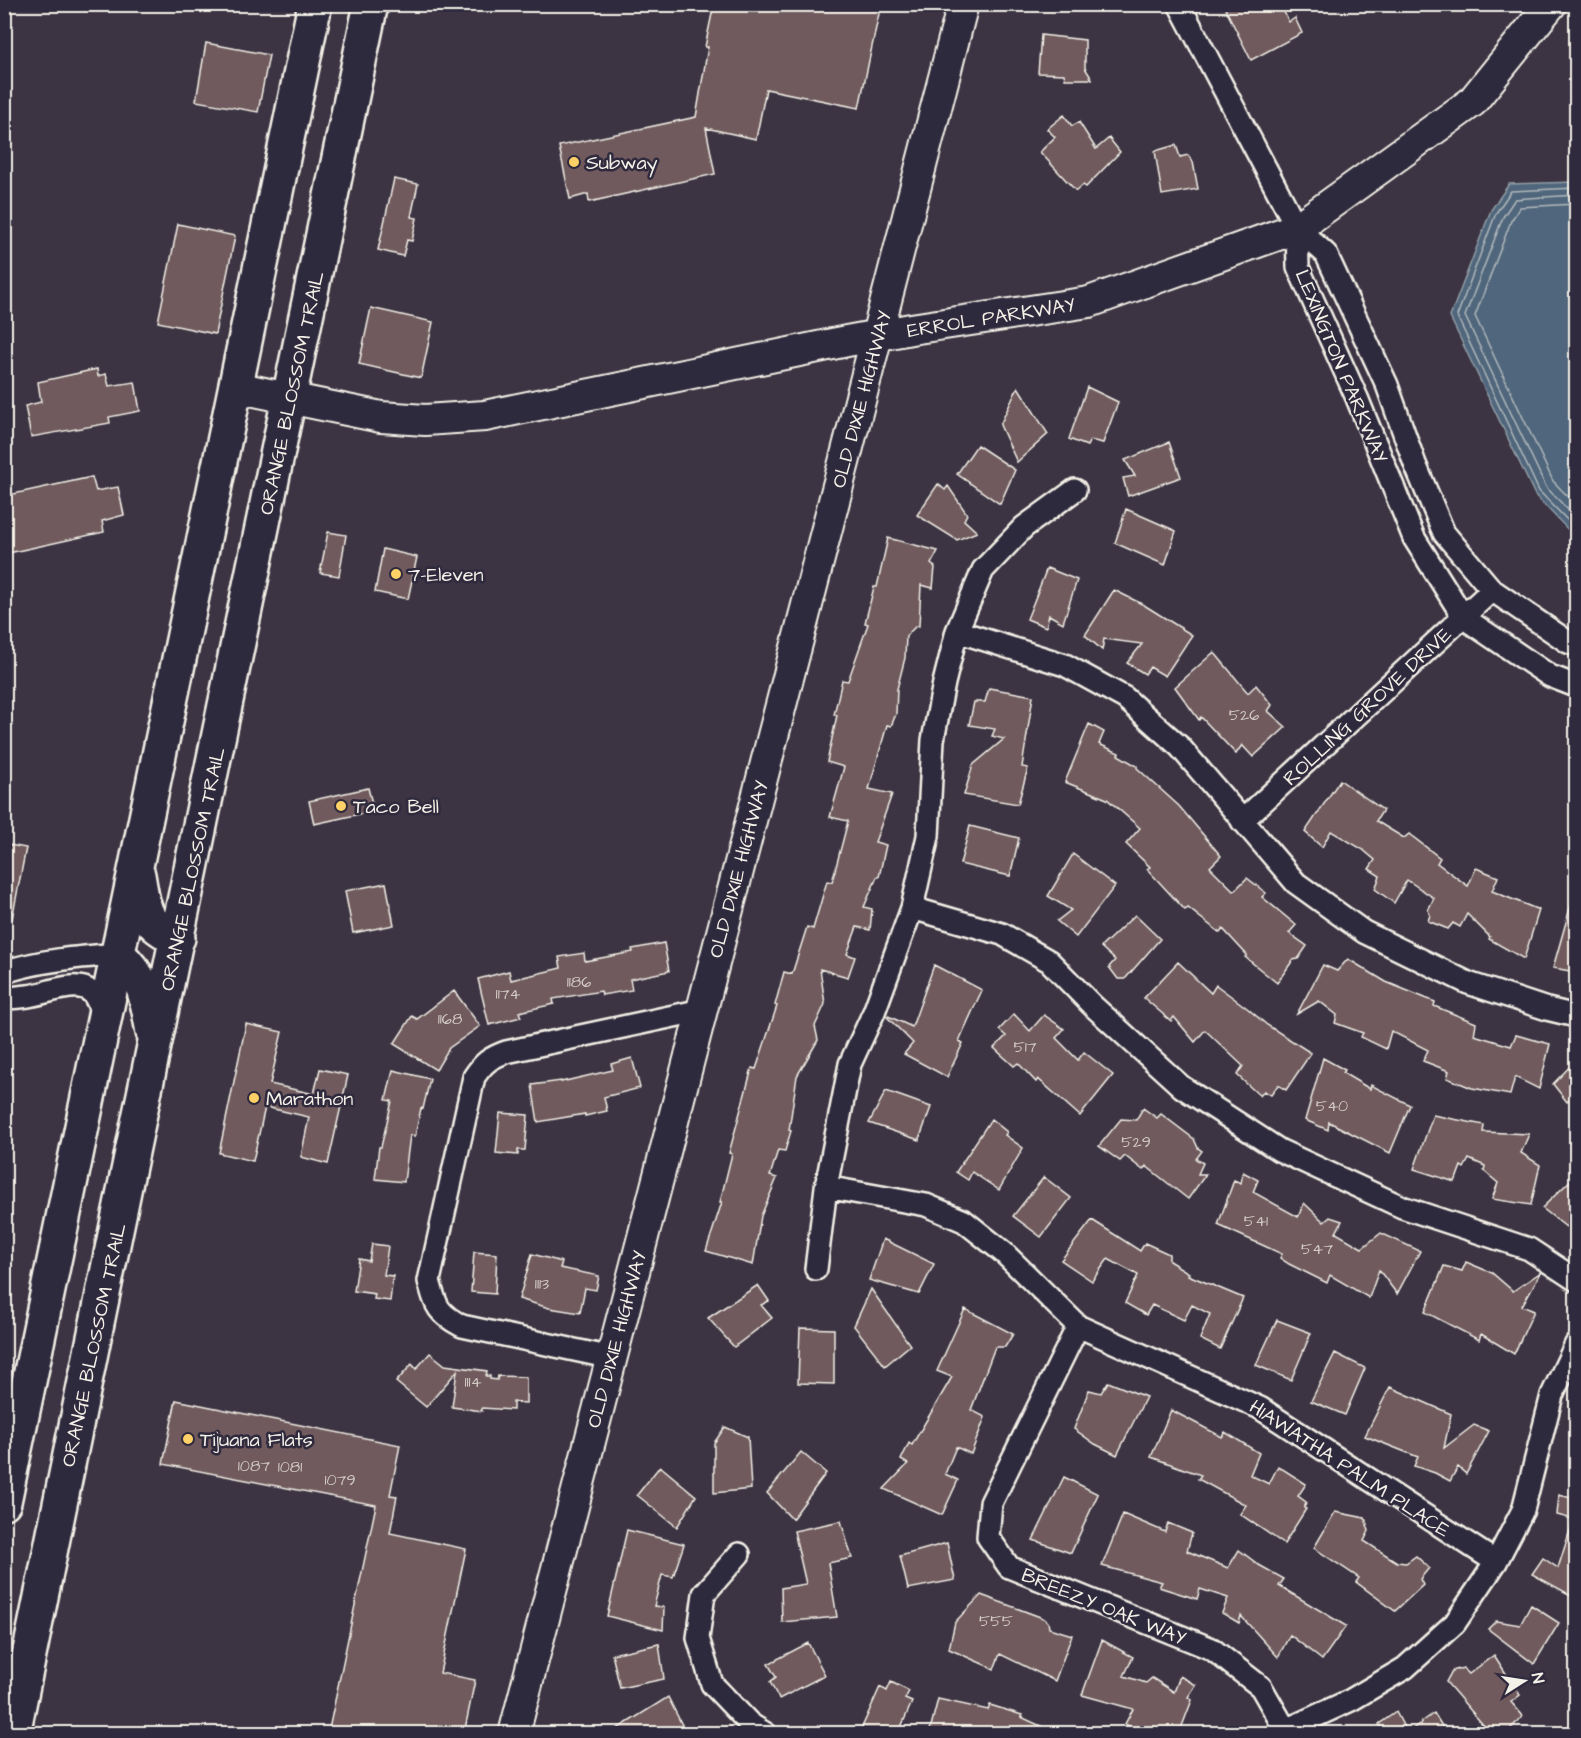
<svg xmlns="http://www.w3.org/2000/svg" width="1581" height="1738" font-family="'Architects Daughter',sans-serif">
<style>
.water{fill:#50667b;stroke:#929ea7;stroke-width:1.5}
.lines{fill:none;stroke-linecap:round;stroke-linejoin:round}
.shore{stroke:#b2b9bc;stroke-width:1.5}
.building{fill:#6f5a5d;stroke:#f4f1e8;stroke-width:1.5}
.street-casing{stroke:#f4f1e8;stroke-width:26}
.secondary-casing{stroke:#f4f1e8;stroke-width:34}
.primary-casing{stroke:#f4f1e8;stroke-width:38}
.street{stroke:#2f2a3d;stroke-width:21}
.secondary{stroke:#2f2a3d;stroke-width:30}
.primary{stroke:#2f2a3d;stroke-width:33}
.poi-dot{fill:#ffd166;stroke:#2f2a3d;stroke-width:2}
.labels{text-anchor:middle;stroke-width:5;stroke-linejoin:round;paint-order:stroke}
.number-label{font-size:16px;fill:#d3cbc5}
.poi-label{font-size:20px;fill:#f4f1e8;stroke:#2f2a3d;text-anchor:start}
.street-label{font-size:20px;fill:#f4f1e8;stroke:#2f2a3d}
</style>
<rect width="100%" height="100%" fill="#3c3443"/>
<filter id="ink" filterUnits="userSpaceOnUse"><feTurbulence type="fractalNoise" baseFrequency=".0167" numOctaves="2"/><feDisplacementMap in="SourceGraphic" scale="12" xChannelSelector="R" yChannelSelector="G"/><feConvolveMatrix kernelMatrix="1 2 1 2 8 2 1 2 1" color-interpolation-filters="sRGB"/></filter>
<g filter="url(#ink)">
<!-- water -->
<path class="water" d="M1576,182V538L1535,495L1450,317L1491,210L1509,184Z"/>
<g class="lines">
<!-- shore -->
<path class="shore" d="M1576,188L1511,191L1496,213L1457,316L1539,491L1576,529
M1576,195L1515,199L1503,217L1465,316L1546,487L1576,518
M1576,204L1520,207L1511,221L1475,316L1553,481L1576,505"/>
</g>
<!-- building -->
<path class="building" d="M714,4H881L859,108L766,89L756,139L706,128L715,174L589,202L588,194L570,199L559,146L696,117L708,47H705Z
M1223,4H1280L1289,22L1295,18L1302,33L1251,60Z
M1041,35L1085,40V68L1092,79H1065L1064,74L1038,73Z
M206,43L269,55L258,112L196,101Z
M1064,115L1072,126L1079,122L1096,149L1109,138L1120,152L1086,187L1083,185L1076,191L1040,152L1055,137L1047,129Z
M1176,145L1180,157L1188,155L1193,162L1198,189L1162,195L1155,151Z
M394,179L418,184L411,217L417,218L412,241L407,240L403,256L378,250Z
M178,224L235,236L215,334L158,322Z
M371,308L433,322L421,378L359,364Z
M97,369L98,376L106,374L109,386L135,382L140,411L109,417L110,423L31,437L25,406L41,402L38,382Z
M1018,387L1048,434L1017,462L1000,425Z
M1087,387L1118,402L1103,443L1090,440L1087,446L1069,439Z
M1169,442L1181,477L1128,496L1123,478L1135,476L1125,460Z
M977,445L1015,470L1000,504L957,474Z
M92,477L96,491L118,487L124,515L102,521L104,532L4,554V496Z
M938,484L945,490L948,486L967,514L964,520L977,532L957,540L917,515Z
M1126,509L1176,531L1165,565L1115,543Z
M328,532L346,535L339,576L320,573Z
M888,538L938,551L931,564L935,567L933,588L921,585L919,626H916L906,636L905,658L897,689L896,714L891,726L887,725L869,789L892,794L875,842L886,845L879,877H877L864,907L872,909L870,930L857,927L847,954L855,957L848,977L820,969L825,1004L815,1026L818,1040L797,1076L789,1130L791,1131L785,1151L778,1150L770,1176L777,1178L761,1216L753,1265L706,1251L722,1202H720L732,1154L729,1153L752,1068L756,1069L777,1006L775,1005L784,972L792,974L807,927L813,929L827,881L832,882L848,821L830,817L844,767L827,762L837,715H834L842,680L848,681L868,624L865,623L874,587H877Z
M383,549L417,557L408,599L375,592Z
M1047,568L1077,580L1063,623L1049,615L1046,627L1027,619Z
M1114,590L1144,605L1192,635L1165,676L1150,667L1145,674L1127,663L1142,644L1104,639L1102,650L1085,635Z
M1214,652L1248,693L1256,685L1272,705L1268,711L1286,727L1253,757L1242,745L1236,754L1201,717L1199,720L1175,687Z
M989,688L1033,696L1022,767L1028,768L1018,804L964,795L973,765L1004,739L992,736L995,729L969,725L974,702H985Z
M1089,724L1104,732L1099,744L1119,753L1118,755L1137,766V768L1179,806L1221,856L1210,867L1234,891L1247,878L1266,893L1262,897L1296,925L1289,933L1307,946L1298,959L1293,960L1277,983L1245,957L1247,955L1223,929L1220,933L1188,908L1185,910L1147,869L1150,867L1126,844L1140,828L1107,799L1065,782Z
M1340,780L1383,810L1376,821L1404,838L1409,834L1440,858L1437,863L1468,886L1476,868L1498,877L1492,891L1539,910L1524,959L1489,939L1490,937L1467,914L1460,927L1453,923L1448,929L1428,921L1430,915L1428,910L1434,898L1407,880L1394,903L1375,889L1380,876L1369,869L1375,860L1362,849L1331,831L1322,847L1305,832Z
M368,788L374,811L314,824L309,801Z
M970,826L1019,838L1010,876L960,864Z
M4,844L26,848L12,919H4Z
M1073,854L1115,886L1076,937L1057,921L1071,910L1048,896Z
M386,883L394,925L353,933L345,891Z
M1572,901H1576V972L1553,968Z
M1135,915L1160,939L1125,979H1118L1109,967L1115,960L1101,947Z
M664,943L669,971L630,979L632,990L602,995L601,991L553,999L554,1004L519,1012L521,1017L489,1025L478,979L509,971L511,980L561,968L559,957L584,953L585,961L633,952L632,949Z
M1348,959L1386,982L1435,1002L1434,1006L1476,1023L1474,1035L1511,1046L1516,1035L1550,1044L1539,1089L1515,1077L1510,1095L1472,1088L1447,1078L1449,1071L1423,1061L1428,1050L1391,1031L1386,1049L1361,1037L1363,1033L1335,1023L1337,1015L1319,1001L1297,1014L1323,965L1337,971Z
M1178,962L1211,993L1216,985L1247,1008L1267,1025L1311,1053L1286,1090L1278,1085L1271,1095L1264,1091L1260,1096L1237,1075L1243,1066L1205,1030L1195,1042L1174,1017L1171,1021L1144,998Z
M934,965L982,990L959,1041L963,1043L947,1077L904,1054L913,1043L887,1017L888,1016L912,1027Z
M454,991L480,1026L449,1048L436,1070L394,1044L412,1016L417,1019Z
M1014,1014L1030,1031L1044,1015L1064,1029L1056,1038L1078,1060L1084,1052L1113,1075L1080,1116L1038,1079L1036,1082L1018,1063L1014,1066L994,1048L1006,1036L999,1030Z
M246,1024L282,1032L270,1084L314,1094L320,1069L348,1075L328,1164L301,1157L309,1117L265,1107L253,1161L219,1153Z
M632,1058L640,1088L604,1097L607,1111L585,1116V1114L538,1122L532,1085L561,1081V1082L613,1070L611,1064Z
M1323,1058L1345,1070L1343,1073L1370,1089L1371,1085L1410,1105L1390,1153L1329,1122L1328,1130L1305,1120Z
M1576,1060V1094L1567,1102L1553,1084Z
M393,1070L430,1079L423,1109L421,1108L415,1136L410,1135L404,1182L375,1179L379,1147H381L392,1101L386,1100Z
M886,1091L931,1107L919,1140L869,1123Z
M1143,1108L1157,1118L1161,1114L1194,1139L1198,1148L1202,1151L1196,1159L1203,1163L1198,1174H1206L1188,1199L1146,1166L1143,1170L1125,1156L1120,1161L1099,1146L1121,1119L1136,1120Z
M500,1113L528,1115L525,1150H518V1155L496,1153Z
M1433,1115L1484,1125L1483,1132L1529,1134L1521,1153L1540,1165L1531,1205L1492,1199L1498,1183L1484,1171L1485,1166L1469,1159L1464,1168L1461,1166L1455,1182L1414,1169Z
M991,1119L1007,1132L1005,1135L1023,1148L999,1190L972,1172L968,1180L956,1172Z
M1243,1172L1258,1180L1253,1192L1298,1217L1304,1203L1324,1222L1330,1217L1342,1221L1336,1233L1362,1248L1381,1233L1420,1251L1397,1294L1379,1270L1369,1298L1330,1275L1327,1283L1289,1264L1280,1258L1282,1254L1218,1225L1234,1180L1241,1183Z
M1576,1175V1214L1566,1227L1542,1208Z
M1044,1177L1071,1198L1041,1237L1013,1216Z
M1092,1220L1140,1251L1145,1243L1169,1254V1261L1189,1273L1188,1275L1243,1298L1220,1349L1200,1339L1210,1314L1192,1305L1184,1320L1152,1305L1146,1315L1125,1303L1138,1275L1108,1259L1092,1281L1061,1260Z
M883,1239L934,1264L919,1294L869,1280Z
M372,1244L388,1246L384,1275L393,1276L390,1301L374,1299L375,1294L354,1291L359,1259L369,1261Z
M474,1252L497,1254L495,1294L471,1292Z
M532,1254L562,1262L560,1268L599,1276L596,1290L585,1288L580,1313L549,1308L519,1299Z
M1466,1262L1492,1273L1513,1291L1541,1272L1522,1306L1534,1311L1514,1354L1481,1334L1479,1340L1425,1312L1444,1266L1462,1271Z
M758,1285L769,1301L761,1305L772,1318L734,1347L708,1318Z
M871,1289L910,1345L885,1366L854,1326Z
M965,1309L1013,1334L1005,1347H995L971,1410L985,1417L971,1454L956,1447L945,1474L958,1480L942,1515L884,1489L908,1464L901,1460L909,1443L912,1445L952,1377L937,1371Z
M1277,1320L1311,1333L1291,1380L1256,1365Z
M800,1328L834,1329V1384L798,1383Z
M430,1353L445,1365L487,1371L486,1376H490V1379L497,1380L498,1376L526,1377V1403L513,1402V1410L482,1408V1411L452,1407L457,1371L426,1407L396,1382L412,1364L416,1369Z
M1335,1353L1365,1368L1345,1415L1311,1401Z
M1108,1382L1146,1397L1117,1455L1095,1444L1074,1429L1089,1390L1101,1393Z
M1390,1387L1451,1414L1444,1448L1474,1425L1489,1431L1466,1474L1458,1467L1450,1481L1435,1473L1414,1466L1418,1457L1365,1436Z
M176,1400L400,1445L390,1495L397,1496L390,1533L466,1549L440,1673L475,1680L464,1734H328L376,1505L163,1464Z
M1171,1410L1222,1437L1225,1432L1259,1453L1250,1475L1269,1484L1278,1466L1306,1484L1298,1496L1306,1502L1304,1508L1306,1509L1284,1544L1240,1514L1246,1505L1198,1479L1201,1475L1151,1457Z
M725,1427L748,1437L751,1489L714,1493V1443Z
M801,1452L826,1473L792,1519L767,1493Z
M660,1466L696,1496L677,1527L637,1495Z
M1064,1477L1098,1494L1071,1553L1033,1540Z
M1559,1495L1576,1499V1520L1557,1515Z
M1335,1512L1365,1518L1369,1531L1364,1541L1397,1562L1406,1563L1416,1556L1429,1568L1420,1579L1423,1585L1395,1611L1356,1582L1359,1578L1314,1548Z
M1123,1514L1165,1532L1168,1523L1192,1533L1187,1551L1228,1568L1239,1550L1259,1565L1284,1579L1279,1586L1346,1626L1322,1660L1290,1635L1278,1657L1241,1616L1239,1623L1222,1613L1228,1598L1200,1589L1197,1599L1159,1587L1162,1582L1102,1566Z
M841,1521L852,1558L828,1563L837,1617L782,1622L781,1588L806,1584L794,1531Z
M1573,1521L1576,1522V1598L1532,1574L1543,1558L1558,1568Z
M627,1530L684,1544L673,1577L662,1575L654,1606L664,1607L663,1630L607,1616Z
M947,1543L955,1580L908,1589L900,1556Z
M981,1595L1043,1618L1048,1622L1049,1628L1072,1635L1055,1681L1000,1654L994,1669L949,1649L955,1622Z
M1531,1605L1559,1623L1534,1664L1488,1629L1496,1621L1520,1625Z
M1102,1640L1133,1657L1124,1676L1146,1683L1152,1678L1174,1692L1180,1676L1196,1685L1188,1697L1192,1700L1179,1734H1146L1125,1724L1133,1709L1082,1695Z
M808,1643L825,1675L779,1699L770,1682L776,1677L768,1664Z
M659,1644L664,1679L620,1688L612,1654Z
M1494,1655L1520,1695L1511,1702L1523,1716L1505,1734H1491L1446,1682L1452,1671L1463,1668L1469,1674Z
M891,1682L909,1691L905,1699L912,1702L898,1734H859L880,1687L887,1691Z
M668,1697L684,1729L677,1734H609Z
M938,1699L988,1710L990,1705L1022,1715L1021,1717L1058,1734H929Z
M1396,1712L1407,1733L1434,1713L1447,1734H1385L1379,1724Z"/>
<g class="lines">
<defs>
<path id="street" d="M1179,4L1297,228L1326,254L1387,385L1415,464L1444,533L1492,590L1568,642L1576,645
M1297,228L1298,267L1357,398L1414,538L1464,618L1550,676L1576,686
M957,631L1065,665L1125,698L1180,747L1296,883L1364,932L1468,983L1547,1009L1576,1016
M1242,821L1492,590
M912,908L1002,934L1049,961L1092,1005L1182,1087L1279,1150L1402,1207L1529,1249L1576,1280
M4,972C40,960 80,957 118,954
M4,998C12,998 20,997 28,996C44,994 69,983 84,988C97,992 100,1008 103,1019
M826,1187L926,1205L964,1221L1003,1252L1078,1326L1260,1408L1496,1562
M816,1269L826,1187L850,1064L874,1012L912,908L928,836L933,740L944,683L957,631L983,570L1024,527L1075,490
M1078,1326L991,1503L988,1537L1009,1567L1212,1649L1261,1687L1285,1729
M612,1358L462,1326C437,1313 436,1306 429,1281L474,1077C484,1062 490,1058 506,1052L702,1010
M739,1554L704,1594L698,1638L712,1684L750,1724L766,1734
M1277,1734L1351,1700L1405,1668L1455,1623L1496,1562L1523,1510L1552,1395L1576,1344"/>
<path id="secondary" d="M235,387L381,417L425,420L485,416L847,341L911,329L1089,302L1297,228L1472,102L1551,4
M514,1734L963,4"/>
<path id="primary" d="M138,875C144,908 143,925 178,938
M118,954C146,980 146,996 153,1032
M4,1502L315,4
M13,1734L126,1181L371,4"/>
</defs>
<!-- street casing -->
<use href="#street" class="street-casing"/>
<!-- secondary casing -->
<use href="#secondary" class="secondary-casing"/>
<!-- primary casing -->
<use href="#primary" class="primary-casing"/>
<!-- street -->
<use href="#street" class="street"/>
<!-- secondary -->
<use href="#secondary" class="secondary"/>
<!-- primary -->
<use href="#primary" class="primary"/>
</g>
</g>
<!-- markers -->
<g class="poi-dot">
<circle cx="574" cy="162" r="6"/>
<circle cx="396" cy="574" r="6"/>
<circle cx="341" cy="806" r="6"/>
<circle cx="254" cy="1098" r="6"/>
<circle cx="188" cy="1439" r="6"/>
</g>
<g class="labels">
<!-- number labels -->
<g class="number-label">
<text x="1244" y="720">526</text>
<text x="579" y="987">1186</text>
<text x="508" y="999">1174</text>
<text x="450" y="1024">1168</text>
<text x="1025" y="1052">517</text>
<text x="1332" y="1111">540</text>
<text x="1136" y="1147">529</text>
<text x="1256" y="1226">541</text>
<text x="1317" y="1254">547</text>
<text x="542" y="1289">1113</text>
<text x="473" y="1387">1114</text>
<text x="254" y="1471">1087</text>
<text x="290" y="1472">1081</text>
<text x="340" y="1485">1079</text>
<text x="996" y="1626">555</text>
</g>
<!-- poi labels -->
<g class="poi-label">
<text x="586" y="169">Subway</text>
<text x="408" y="581">7-Eleven</text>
<text x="353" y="813">Taco Bell</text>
<text x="266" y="1105">Marathon</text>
<text x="200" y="1446">Tijuana Flats</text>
</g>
<!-- street labels -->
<g class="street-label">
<text transform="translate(991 317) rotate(-9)" y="7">ERROL PARKWAY</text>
<text transform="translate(1342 366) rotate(67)" y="7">LEXINGTON PARKWAY</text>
<text transform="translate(291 393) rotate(-78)" y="7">ORANGE BLOSSOM TRAIL</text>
<text transform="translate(861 399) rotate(-75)" y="7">OLD DIXIE HIGHWAY</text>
<text transform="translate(1367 706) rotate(-43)" y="7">ROLLING GROVE DRIVE</text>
<text transform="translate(192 869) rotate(-78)" y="7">ORANGE BLOSSOM TRAIL</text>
<text transform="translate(738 869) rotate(-75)" y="7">OLD DIXIE HIGHWAY</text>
<text transform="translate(616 1339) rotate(-75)" y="7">OLD DIXIE HIGHWAY</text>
<text transform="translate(93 1345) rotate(-78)" y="7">ORANGE BLOSSOM TRAIL</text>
<text transform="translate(1350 1468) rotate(33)" y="7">HIAWATHA PALM PLACE</text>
<text transform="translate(1104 1606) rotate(22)" y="7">BREEZY OAK WAY</text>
</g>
</g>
<!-- margin -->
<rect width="1581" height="1738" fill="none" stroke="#2f2a3d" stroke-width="24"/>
<rect x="12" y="12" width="1557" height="1714" fill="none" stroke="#f4f1e8" stroke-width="2" filter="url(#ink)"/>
<!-- north arrow -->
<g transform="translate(1524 1681) rotate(78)" stroke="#2f2a3d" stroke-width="4.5" paint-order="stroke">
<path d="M0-4.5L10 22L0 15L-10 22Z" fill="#f4f1e8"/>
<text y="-9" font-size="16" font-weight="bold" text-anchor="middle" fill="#f4f1e8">N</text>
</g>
</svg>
